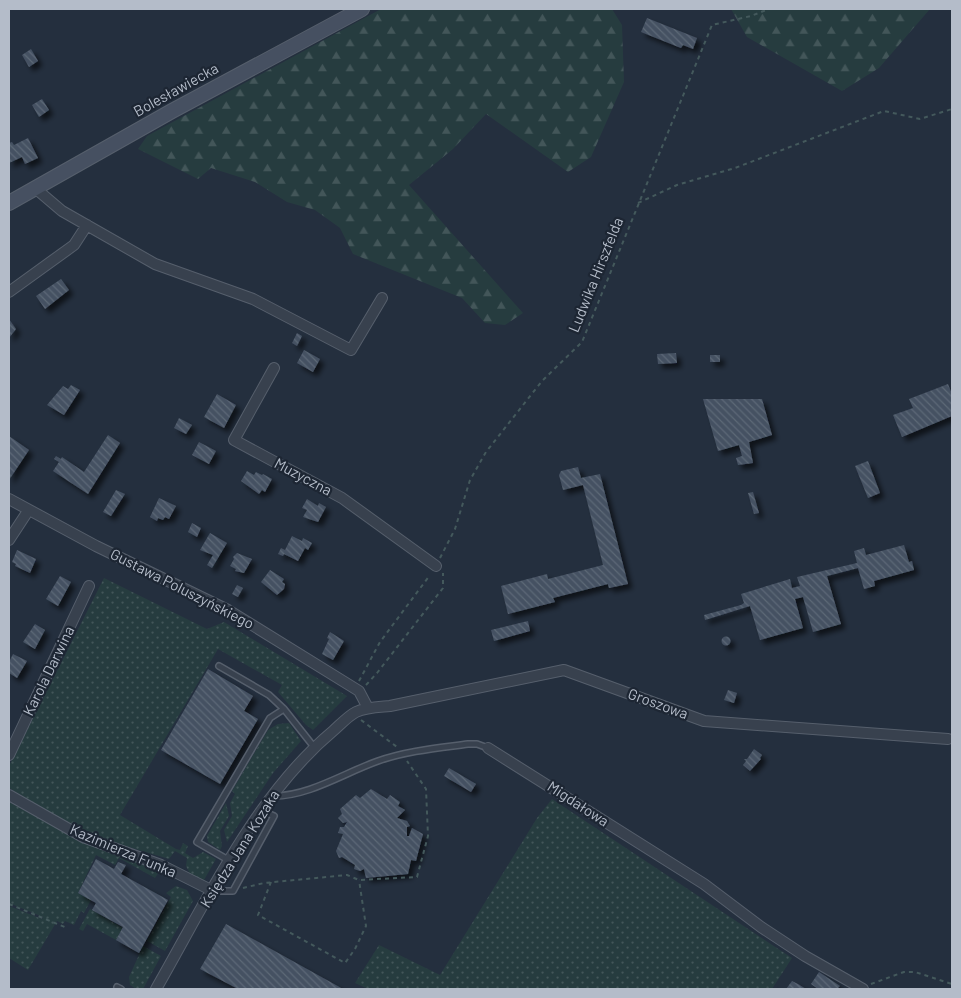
<svg xmlns="http://www.w3.org/2000/svg" width="961" height="998" font-family="Barlow,sans-serif">
<style>
.grass{fill:url(#grass-dots)}
.forest{fill:url(#forest-firs)}
.building{fill:url(#building-back-hatch);filter:url(#shadow)}
.lines{fill:none;stroke-linecap:round;stroke-linejoin:round}
.lane-casing{stroke:#565f6c;stroke-width:8}
.street-casing{stroke:#565f6c;stroke-width:12}
.secondary-casing{stroke:#565f6c;stroke-width:16}
.path{stroke:#44595c;stroke-width:2;stroke-dasharray:4 4;stroke-linecap:butt}
.lane{stroke:#38414e;stroke-width:5}
.street{stroke:#38414e;stroke-width:10}
.secondary{stroke:#465061;stroke-width:14}
.labels{text-anchor:middle;stroke-width:4.5;stroke-linejoin:round;paint-order:stroke}
.street-label{font-size:15px;fill:#b4bcc9;stroke:#1d2633}
</style>
<defs>
<pattern id="grass-dots" width="8" height="8" patternUnits="userSpaceOnUse" patternTransform="scale(1.25)"><rect width="8" height="8" fill="#263c3f"/><path d="M2 2h.1M6 6h.1" fill="none" stroke="#435659" stroke-width="1.8" stroke-linecap="round"/></pattern>
<pattern id="forest-firs" width="22" height="20" patternUnits="userSpaceOnUse" patternTransform="scale(1.25)"><rect width="22" height="20" fill="#263c3f"/><path d="M5 1l3.5 6h-7zM16 11l3.5 6h-7z" fill="#435659"/></pattern>
<pattern id="building-back-hatch" width="6" height="6" patternUnits="userSpaceOnUse" patternTransform="scale(1.25)"><rect width="6" height="6" fill="#455162"/><path d="M-1 5l2 2M0 0l6 6M5-1l2 2" fill="none" stroke="#5d6877"/></pattern>
<filter id="shadow"><feDropShadow dx="4.5" dy="4.5" stdDeviation="2.5" flood-color="#0009"/></filter>
</defs>
<rect width="100%" height="100%" fill="#242f3e"/>
<!-- grass -->
<path class="grass" d="M104,578L207,629L224,622L347,696L313,730L306,725L278,692L282,685L218,649L120,815L176,849L180,850L183,843L188,846L185,853L193,858L203,852L216,859L204,880L190,874L186,866L187,858L175,851L169,859L91,836L9,788V766Z
M289,723L301,741L273,773L227,842L224,830L232,816L230,803L235,794L232,791L268,730L278,724Z
M552,799L792,958L772,989H368L355,983L379,945L440,975L537,818Z
M9,802L80,841L131,857L159,872L155,878L119,858L115,865L96,855L78,893L91,900L84,913L81,911L74,925L65,921L63,924L57,921L28,970L9,958V906L42,919L43,917L9,903Z
M226,803L229,816L220,831L222,846L220,850L208,842L207,836Z
M176,886L187,890L193,901L165,951L147,941L171,897L166,893Z
M90,909L123,928L116,940L87,924L83,931L79,929Z
M143,946L161,956L143,989H136L130,985L129,977Z"/>
<!-- forest -->
<path class="forest" d="M381,9H612L622,25L624,82L591,157L568,172L486,114L453,149L409,185L523,313L505,325L485,323L462,298L353,254L340,228L315,210L287,202L255,182L211,168L198,179L138,149L147,136Z
M731,9H930L879,68L842,91L747,37Z"/>
<!-- building -->
<path class="building" d="M647,18L697,38L693,49L683,45L681,48L641,32Z
M31,49L38,61L29,67L22,55Z
M42,99L49,110L39,117L32,105Z
M28,138L38,158L25,164L22,157L9,163V143L12,142L14,145Z
M61,279L69,290L45,309L36,296Z
M9,319L16,329L9,338Z
M297,333L302,336L297,346L292,343Z
M304,350L320,359L313,372L297,363Z
M676,353L677,363L658,364L657,354Z
M710,355H720V362H710Z
M948,384L952,394V416L902,437L893,415L913,408L909,399Z
M71,385L80,390L64,415L47,405L63,386L68,389Z
M217,394L236,405L224,428L204,417Z
M703,399H762L772,435L749,442L753,463L738,465L736,458L742,456L739,445L718,451Z
M179,418L192,425L186,434L174,428Z
M108,435L120,443L88,494L53,471L59,462L54,459L56,456L61,459L62,457L84,472Z
M9,436L29,450L9,480Z
M199,442L216,451L209,464L192,455Z
M868,461L880,493L868,498L855,466Z
M578,467L581,478L600,474L628,584L609,588L608,584L553,598L555,602L508,614L501,586L547,574L548,579L603,565L583,485L563,490L559,475L561,471Z
M247,471L254,475L256,472L262,475L263,474L272,479L265,492L262,490L259,494L241,481Z
M116,490L125,494L111,516L103,512Z
M753,492L759,513L754,514L748,493Z
M159,498L176,506L169,519L165,517L163,520L158,518L157,521L150,517Z
M307,499L318,506L319,503L326,507L318,522L303,517L307,510L302,508Z
M192,523L201,528L197,537L188,532Z
M210,533L227,543L212,568L207,565L213,555L200,550Z
M292,536L302,541L303,538L312,543L308,550L305,548L298,561L284,554L283,556L278,554L281,548L285,550Z
M904,545L909,562L912,561L914,570L874,581L875,586L864,589L858,568L827,576L841,624L813,632L803,597L795,599L803,628L760,640L750,606L705,620L704,615L741,605L744,603L741,594L790,579L792,588L800,586L797,577L857,563L854,551L864,548L866,555Z
M17,550L36,559L30,573L15,566L16,564L12,562Z
M237,553L252,559L244,573L235,571L236,569L230,566L234,559L233,557Z
M270,570L284,579L282,582L285,584L284,589L277,595L261,582Z
M60,576L71,582L58,606L46,599Z
M237,585L243,588L238,597L232,594Z
M528,621L530,631L494,641L491,630Z
M35,624L45,630L35,649L23,642Z
M330,632L344,641L333,660L322,654L329,639L327,638Z
M721.5 641a4.5 4.5 0 1 1 9 0a4.5 4.5 0 1 1-9 0Z
M13,654L27,661L17,678L9,673V662Z
M208,669L253,696L244,711L258,719L220,784L161,750Z
M728,690L737,693L734,703L724,700Z
M754,749L762,755L760,758L761,759L750,771L743,765L746,761L744,759H747Z
M449,768L476,784L471,792L444,776Z
M371,789L387,799L390,795L400,802L398,806L405,810L397,818L407,821L410,826L407,827V836H409L412,828L423,834L416,861L411,860L408,874L366,878L364,869L360,871L354,869L355,865L342,857L339,858L336,851L343,834L338,833L340,827H344L347,822L343,823L338,818L342,814L340,809L356,795L360,798Z
M96,859L114,869L118,862L126,865L121,874L168,900L139,953L116,940L123,927L92,910L96,903L78,893Z
M226,924L343,989H238L200,969Z
M819,972L840,986L837,989H818L811,984Z
M792,981L798,984L806,989H786Z"/>
<g class="lines">
<defs>
<path id="lane" d="M219,666L269,695L284,709L314,747
M274,796C309,796 344,773 378,761C406,751 438,748 468,744H477L488,748
M230,861L197,842L270,718L284,709
M213,891H233L274,816L262,811
M117,987L121,989"/>
<path id="street" d="M35,188L62,211L155,264L253,299L351,350L382,298
M9,292L74,245L87,225
M274,368L234,440L342,498L436,566
M9,499L96,546L228,610L359,691L368,708
M9,540L28,511
M488,748L704,884L761,927L805,956L863,989
M9,755L89,586
M9,795L83,837L161,865L213,891
M156,989C206,902 255,796 333,731C340,725 348,716 356,712C366,707 379,707 390,706L564,670L704,721L948,739"/>
<path id="secondary" d="M9,203L172,111L362,9"/>
</defs>
<!-- lane casing -->
<use href="#lane" class="lane-casing"/>
<!-- street casing -->
<use href="#street" class="street-casing"/>
<!-- secondary casing -->
<use href="#secondary" class="secondary-casing"/>
<!-- path -->
<path class="path" d="M638,203L677,185L735,168L884,111L920,119L952,109
M440,558L455,529L470,480L486,452L542,381L582,342L712,25L751,16L769,9
M359,681L380,642L430,575
M366,685L377,673L443,588V573
M361,720L397,747
M271,882L258,915L345,963L355,949L366,926L359,880
M243,888L264,883L347,875L359,880L417,877L428,836L426,789L407,761
M9,904L67,928
M871,984L904,972H915L952,984"/>
<!-- lane -->
<use href="#lane" class="lane"/>
<!-- street -->
<use href="#street" class="street"/>
<!-- secondary -->
<use href="#secondary" class="secondary"/>
</g>
<g class="labels">
<!-- street labels -->
<g class="street-label">
<text transform="translate(176 90) rotate(-29)" y="5">Bolesławiecka</text>
<text transform="translate(596 275) rotate(-68)" y="5">Ludwika Hirszfelda</text>
<text transform="translate(303 477) rotate(28)" y="5">Muzyczna</text>
<text transform="translate(182 589) rotate(27)" y="5">Gustawa Poluszyńskiego</text>
<text transform="translate(49 671) rotate(-64)" y="5">Karola Darwina</text>
<text transform="translate(658 704) rotate(20)" y="5">Groszowa</text>
<text transform="translate(578 804) rotate(33)" y="5">Migdałowa</text>
<text transform="translate(240 849) rotate(-58)" y="5">Księdza Jana Kozaka</text>
<text transform="translate(123 851) rotate(23)" y="5">Kazimierza Funka</text>
</g>
</g>
<!-- border -->
<rect width="961" height="998" fill="none" stroke="#b4bcc9" stroke-width="20"/>
</svg>
